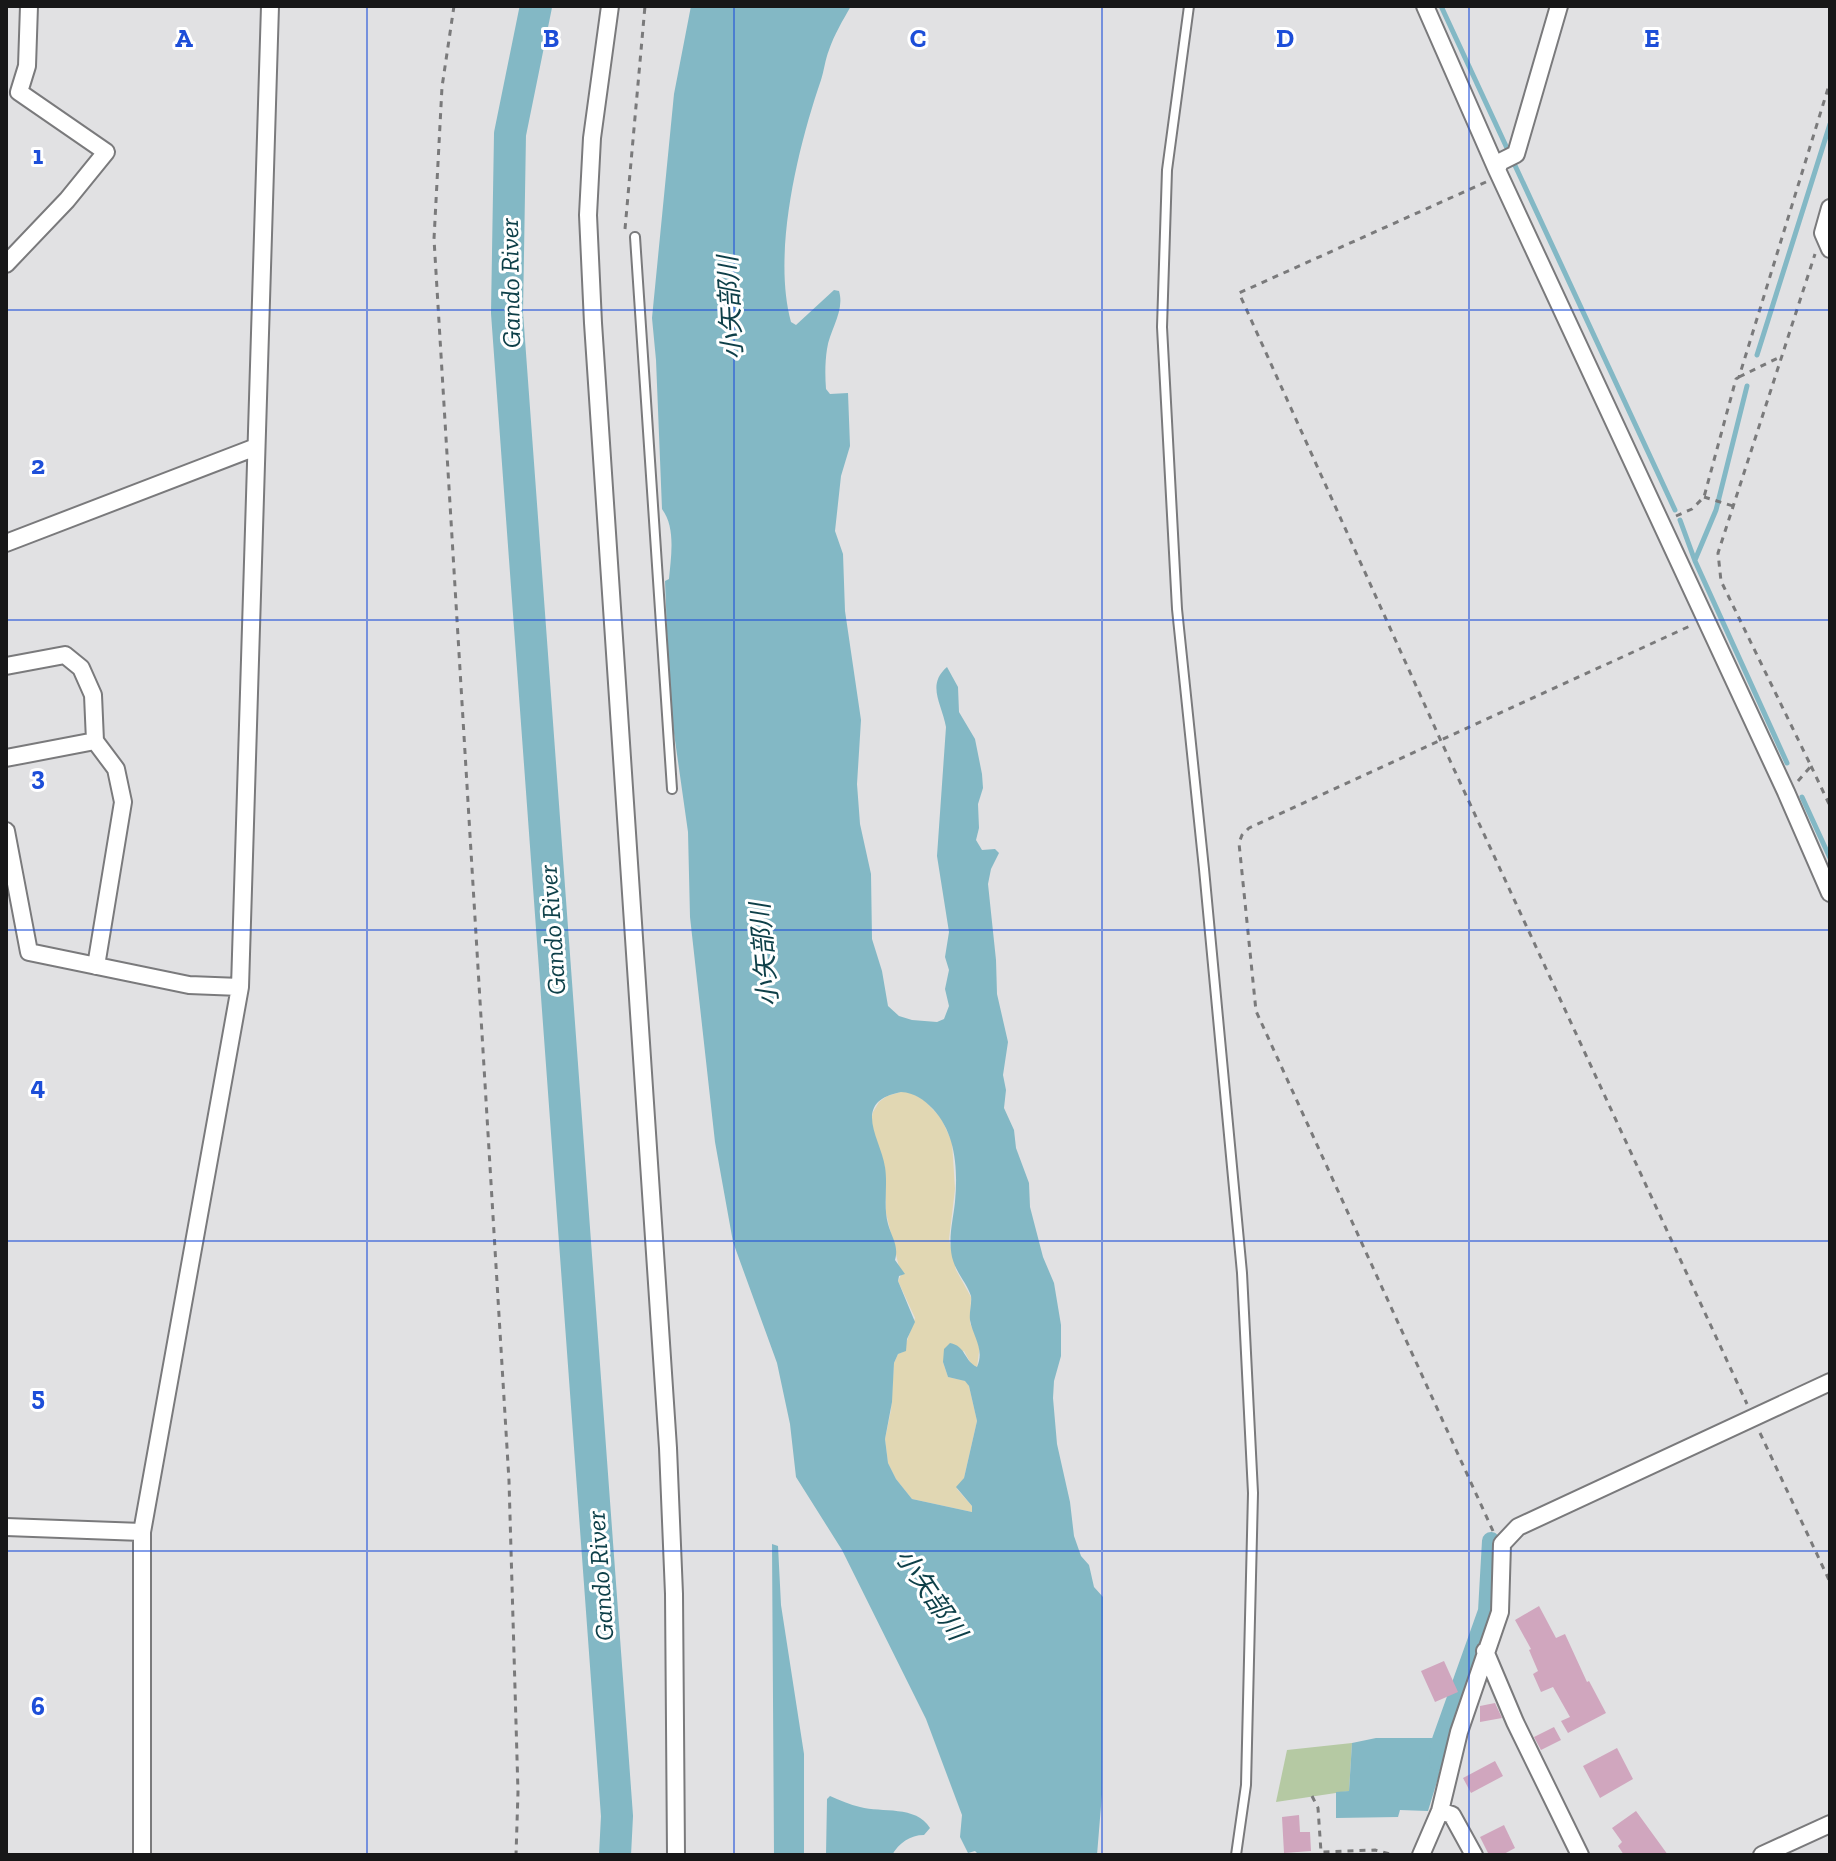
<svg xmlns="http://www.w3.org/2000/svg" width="1836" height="1861" font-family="'Zilla Slab','Noto Sans JP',serif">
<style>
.green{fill:#b5c9a3}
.sand{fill:#e1d7b3}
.water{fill:#83b8c5;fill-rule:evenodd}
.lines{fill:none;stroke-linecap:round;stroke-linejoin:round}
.stream{stroke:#83b8c5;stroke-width:5}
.canal{stroke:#83b8c5;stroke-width:18}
.river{stroke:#83b8c5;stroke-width:32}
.building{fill:#d0a6be}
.service-casing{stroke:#7a7a7c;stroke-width:12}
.minor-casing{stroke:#7a7a7c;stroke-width:20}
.path{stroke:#7a7a7b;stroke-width:3;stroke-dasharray:6 6;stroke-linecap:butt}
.service{stroke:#fff;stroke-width:8}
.minor{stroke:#fff;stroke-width:16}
.grid{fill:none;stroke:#1d4ed8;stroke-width:2;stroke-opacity:0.55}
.labels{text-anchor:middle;stroke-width:6;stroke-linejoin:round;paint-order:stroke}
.water-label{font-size:26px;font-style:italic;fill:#0d3f48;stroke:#fff}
.grid-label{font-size:26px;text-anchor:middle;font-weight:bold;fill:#1d4ed8;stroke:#fff;stroke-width:6;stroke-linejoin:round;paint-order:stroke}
</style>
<rect width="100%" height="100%" fill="#e1e1e3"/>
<!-- green -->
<path class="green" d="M1352,1743L1349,1791L1276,1802L1287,1750Z"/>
<!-- sand -->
<path class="sand" d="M901,1092H909L924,1100L941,1118L952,1142L955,1189L949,1239L956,1270L971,1297L970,1323L980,1345L977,1367L971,1364L964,1351L943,1362L948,1377L966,1381L969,1386L977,1421L964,1478L957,1489L972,1506V1512L912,1499L896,1479L888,1463L885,1439L891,1410L894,1363L898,1354L903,1352L915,1318L898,1281L901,1275L886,1213L885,1167L870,1125L873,1112L879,1102L887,1096Z"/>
<!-- water -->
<path class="water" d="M691,6H851C843,20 834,35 829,50C825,60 824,71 821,80C798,147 772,253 791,322L796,325L834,290L839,291C845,311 830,329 827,349C825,362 825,376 826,389L830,394L848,393L850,446L841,476L835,531L843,554L845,611L861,720L857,784L860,824L871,874L872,939L882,971L888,1006L899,1016L912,1020L937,1022L944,1019L949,1006L945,989L949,970L945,957L949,932L937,856L946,727C942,704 926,685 947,667L958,687L959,712L975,739L982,774L983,788L978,804L979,828L976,840L982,850L995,849L999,853L991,869L988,884L996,960L997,994L1008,1042L1003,1075L1006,1090L1004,1108L1014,1130L1016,1148L1029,1183L1030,1207L1043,1257L1054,1283L1061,1325V1356L1054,1381L1053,1398L1057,1444L1070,1502L1074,1536L1081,1556L1089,1565L1094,1587L1103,1597L1102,1794L1097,1855H979L975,1851L968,1853L960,1837L962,1815L926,1719L842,1550L796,1477L790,1424L777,1363L733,1242L715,1142L690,917L688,832L670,705L665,581L669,579C671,556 676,528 662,509L656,360L652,318L674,94ZM901,1092C915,1093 923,1099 933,1109C956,1134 958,1169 955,1202C953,1221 948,1237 952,1257C956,1273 967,1283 971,1296C972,1304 969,1312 970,1320C973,1337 985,1349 977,1367C964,1361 966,1346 950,1343L944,1349L943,1362L948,1377L965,1381L969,1386L977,1421L964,1478L956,1487L972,1506V1512L912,1499L896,1479L888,1463L885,1439L892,1402L894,1363L898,1354L906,1351L907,1339L915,1322L898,1281L899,1276L905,1274L895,1260C899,1246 892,1238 888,1224C883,1206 888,1186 885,1167C881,1139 850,1102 901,1092Z
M772,1544L778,1546L781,1605L804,1754V1855H774Z
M1376,1738H1444L1439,1775L1428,1811L1400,1810L1398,1817L1336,1818V1792L1349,1791L1352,1743Z
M830,1796C840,1800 850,1805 860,1807C882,1813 916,1805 930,1828L924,1835C910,1835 899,1843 892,1855H826L827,1799Z"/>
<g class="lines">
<!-- stream -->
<path class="stream" d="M1441,6L1675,510
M1757,355L1830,124
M1680,520L1695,561L1787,763
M1695,560L1716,510L1747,386
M1802,797L1830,858"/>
<!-- canal -->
<path class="canal" d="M1438,1762L1441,1740L1487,1611L1491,1541"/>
<!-- river -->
<path class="river" d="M536,6L510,134L507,313L617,1816L615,1855"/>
</g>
<!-- building -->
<path class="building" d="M1539,1606L1556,1638L1565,1634L1587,1682L1589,1681L1606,1713L1568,1733L1561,1721L1570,1717L1553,1687L1541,1692L1533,1674L1538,1671L1529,1650L1531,1649L1515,1620Z
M1444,1661L1458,1692L1435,1702L1421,1671Z
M1495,1703L1502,1718L1480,1722V1706Z
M1554,1727L1561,1740L1541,1750L1534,1737Z
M1617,1748L1633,1779L1600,1798L1583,1766Z
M1495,1761L1503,1776L1471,1793L1463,1778Z
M1636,1811L1668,1855H1624L1618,1846L1622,1842L1612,1828Z
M1299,1815L1300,1832H1310L1311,1851L1284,1853L1282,1817Z
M1504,1825L1515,1848L1502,1855H1489L1480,1837Z"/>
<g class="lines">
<defs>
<path id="service" d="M1189,6L1167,170L1162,327L1177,609L1204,869L1242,1273L1253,1493L1246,1785L1236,1855
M635,237L672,789"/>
<path id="minor" d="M610,6L592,138L588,215L593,323L668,1448L674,1594L676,1855
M1425,6L1497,170L1786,792L1830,893
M1497,170L1500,162L1516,154L1559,6
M1830,208L1823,233L1830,249
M6,264L67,200L106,152L19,92L27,66L29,6
M6,543L256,447
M6,666L65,655L81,668L93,695L95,741L116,769L123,802L96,966
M6,758L95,741
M6,831L29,952L189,985L240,987
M6,1527L142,1532
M1485,1651L1515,1722L1580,1855
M142,1855V1532L240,987L270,6
M1421,1855L1440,1811
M1474,1855L1452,1815L1440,1811L1459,1732L1500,1612L1502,1544L1518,1527L1830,1382
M1762,1855L1830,1824"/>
</defs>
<!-- service casing -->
<use href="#service" class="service-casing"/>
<!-- minor casing -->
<use href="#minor" class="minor-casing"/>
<!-- path -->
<path class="path" d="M454,6L442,87L434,239L509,1481L518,1792L516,1855
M1486,182L1239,293L1441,741L1747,1404
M625,229L645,6
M1739,377L1782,356
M1704,497L1733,506
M1676,516L1692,509L1704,497L1736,379L1739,377L1830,82
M1811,766L1830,806
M1798,781L1811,766L1721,581L1718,553L1815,254
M1760,1433L1830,1582
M1493,1531L1256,1011L1239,843L1242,835L1249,828L1690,626
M1312,1796L1318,1808L1321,1852L1375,1850L1394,1855"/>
<!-- service -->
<use href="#service" class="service"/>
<!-- minor -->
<use href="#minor" class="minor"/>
</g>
<!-- grid -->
<path class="grid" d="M367,6V1855M734,6V1855M1102,6V1855M1469,6V1855M6,310H1830M6,620H1830M6,930H1830M6,1241H1830M6,1551H1830"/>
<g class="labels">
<!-- water labels -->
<g class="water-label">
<text transform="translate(510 283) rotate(-91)" y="9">Gando River</text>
<text transform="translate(730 308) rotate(-93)" y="9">小矢部川</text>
<text transform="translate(552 930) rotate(-94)" y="9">Gando River</text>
<text transform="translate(764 955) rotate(-95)" y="9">小矢部川</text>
<text transform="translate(600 1576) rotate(-94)" y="9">Gando River</text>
<text transform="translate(931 1594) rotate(56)" y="9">小矢部川</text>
</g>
</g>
<g class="grid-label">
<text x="184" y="47">A</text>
<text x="551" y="47">B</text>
<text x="918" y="47">C</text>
<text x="1285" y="47">D</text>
<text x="1652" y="47">E</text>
<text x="38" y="164">1</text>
<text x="38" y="474">2</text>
<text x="38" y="785">3</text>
<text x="38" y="1095">4</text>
<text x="38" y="1405">5</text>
<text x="38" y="1715">6</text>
</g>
<!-- border -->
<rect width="1836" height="1861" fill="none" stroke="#171718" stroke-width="16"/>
</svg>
